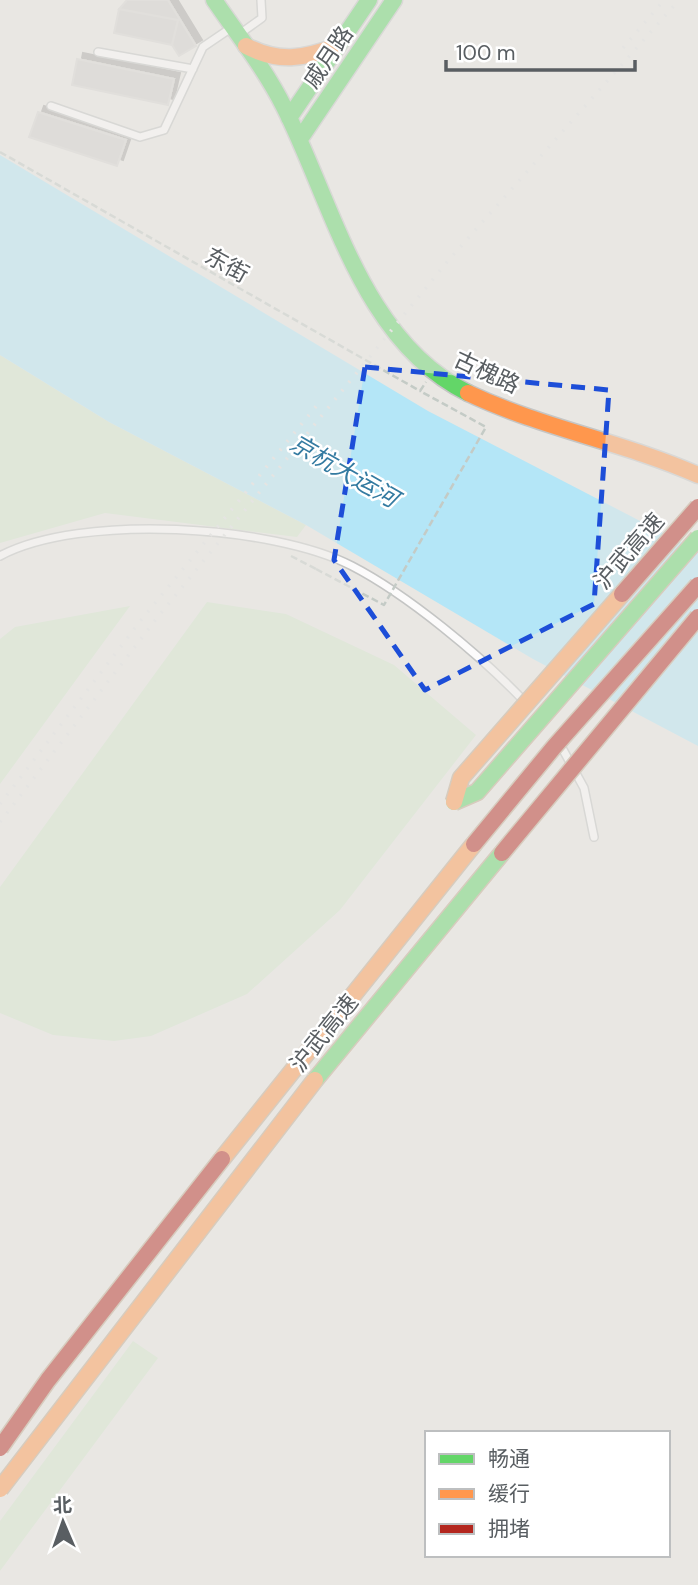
<svg xmlns="http://www.w3.org/2000/svg" width="698" height="1585" font-family="'DM Sans','Noto Sans SC',sans-serif">
<style>
.green{fill:#d4e6cd}
.water{fill:#b4e6f7}
.building{fill:#d1cfcd;stroke:#d8d6d2;stroke-width:2;filter:url(#shadow)}
.lines{fill:none;stroke-linecap:round;stroke-linejoin:round}
.lane-casing{stroke:#c4c5c4;stroke-width:10}
.fast-casing{stroke:#c5c6c5;stroke-width:19}
.slow-casing{stroke:#c5c6c5;stroke-width:19}
.path{stroke:#c4cbc6;stroke-width:2.5;stroke-dasharray:7 3.5;stroke-linecap:butt}
.lane{stroke:#fcfbfb;stroke-width:7}
.fast{stroke:#63d668;stroke-width:16}
.slow{stroke:#ff974d;stroke-width:16}
.rail{stroke:#e0e1e0;stroke-width:3.5;stroke-dasharray:2 9;stroke-linecap:butt}
.fast-bridge-casing{stroke:#c0aa90;stroke-width:19;stroke-linecap:butt}
.slow-bridge-casing{stroke:#c0aa90;stroke-width:19;stroke-linecap:butt}
.jam-bridge-casing{stroke:#c0aa90;stroke-width:19;stroke-linecap:butt}
.path-bridge{stroke:#c4cbc6;stroke-width:2.5;stroke-dasharray:7 3.5;stroke-linecap:butt}
.fast-bridge{stroke:#63d668;stroke-width:16}
.slow-bridge{stroke:#ff974d;stroke-width:16}
.jam-bridge{stroke:#b3261e;stroke-width:16}
.marked{fill:none;stroke:#1d4ed8;stroke-width:5;stroke-dasharray:14 9;stroke-linejoin:round}
.labels{text-anchor:middle;stroke-width:5;stroke-linejoin:round;paint-order:stroke}
.street-label{font-size:23px;fill:#595e62;stroke:#fff}
.water-label{font-size:24px;font-style:italic;fill:#347ba1;stroke:#fff}
</style>
<defs>
<filter id="shadow"><feDropShadow dx="6" dy="-6" stdDeviation="0" flood-color="#0004"/></filter>
</defs>
<rect width="100%" height="100%" fill="#e9e7e3"/>
<!-- green -->
<path class="green" d="M0,355L109,422L306,525L297,537L105,513L0,543Z
M207,602L286,614L394,665L476,735L340,910L247,994L151,1036L114,1041L53,1035L0,1013V887Z
M130,606L0,784V639L15,627Z
M133,1341L158,1358L0,1571V1521Z"/>
<!-- water -->
<path class="water" d="M0,155L428,411L698,551V746L533,659L306,525L109,422L0,355Z"/>
<!-- building -->
<path class="building" d="M127,0H168L196,46L179,56L172,45L178,20L119,9Z
M119,9L178,20L172,45L114,33Z
M77,59L174,79L168,105L72,85Z
M38,112L126,140L117,166L29,137Z"/>
<g class="lines">
<defs>
<path id="lane" d="M241,33L262,18L261,0
M98,52L193,69
M51,106L140,137L164,130L203,47L231,28
M0,556C80,513 273,525 352,566C408,595 480,655 523,700
M561,746L584,788L594,837"/>
<path id="fast" d="M214,0C238,35 265,69 284,107C333,204 362,341 468,393
M289,118L369,0
M300,139L394,0"/>
<path id="slow" d="M246,46C279,63 303,59 337,46
M468,393C542,428 623,442 698,475"/>
</defs>
<!-- lane casing -->
<use href="#lane" class="lane-casing"/>
<!-- fast casing -->
<use href="#fast" class="fast-casing"/>
<!-- slow casing -->
<use href="#slow" class="slow-casing"/>
<!-- path -->
<path class="path" d="M0,152L420,391L426,382
M291,556L316,569"/>
<!-- lane -->
<use href="#lane" class="lane"/>
<!-- fast -->
<use href="#fast" class="fast"/>
<!-- slow -->
<use href="#slow" class="slow"/>
<!-- rail -->
<path class="rail" d="M623,48L664,0
M0,804L142,619L318,404
M0,822L157,618L447,262L679,0"/>
<defs>
<path id="fast-bridge" d="M454,802L477,792L698,538
M315,1080L502,853"/>
<path id="slow-bridge" d="M454,802L461,778L622,594
M222,1159L474,844
M0,1489L315,1080"/>
<path id="jam-bridge" d="M622,594L698,507
M474,844L554,747L698,585
M502,853L698,617
M0,1448L48,1380L222,1159"/>
</defs>
<!-- fast-bridge casing -->
<use href="#fast-bridge" class="fast-bridge-casing"/>
<!-- slow-bridge casing -->
<use href="#slow-bridge" class="slow-bridge-casing"/>
<!-- jam-bridge casing -->
<use href="#jam-bridge" class="jam-bridge-casing"/>
<!-- path-bridge -->
<path class="path-bridge" d="M316,569L384,605L486,427L420,391"/>
<!-- fast-bridge -->
<use href="#fast-bridge" class="fast-bridge"/>
<!-- slow-bridge -->
<use href="#slow-bridge" class="slow-bridge"/>
<!-- jam-bridge -->
<use href="#jam-bridge" class="jam-bridge"/>
</g>
<!-- marked area -->
<path d="M0 0H698V1585H0ZM365,367L609,390L594,604L425,690L334,560Z" fill="#e9e7e3" fill-opacity=".55" fill-rule="evenodd"/>
<path class="marked" d="M365,367L609,390L594,604L425,690L334,560Z"/>
<g class="labels">
<!-- street labels -->
<g class="street-label">
<text transform="translate(328 57) rotate(-56)" y="8">戚月路</text>
<text transform="translate(227 265) rotate(29)" y="8">东街</text>
<text transform="translate(487 372) rotate(25)" y="8">古槐路</text>
<text transform="translate(629 551) rotate(-49)" y="8">沪武高速</text>
<text transform="translate(324 1033) rotate(-51)" y="8">沪武高速</text>
</g>
<!-- water labels -->
<g class="water-label">
<text transform="translate(344 471) rotate(30)" y="8">京杭大运河</text>
</g>
</g>
<!-- legend -->
<rect x="425" y="1431" width="245" height="126" fill="#ffffff" stroke="#bdbfc0" stroke-width="2"/>
<rect x="439" y="1454" width="35" height="10" fill="#63d668" stroke="#bdbfc0" stroke-width="2"/>
<text x="488" y="1466" font-size="21" fill="#595e62">畅通</text>
<rect x="439" y="1489" width="35" height="10" fill="#ff974d" stroke="#bdbfc0" stroke-width="2"/>
<text x="488" y="1501" font-size="21" fill="#595e62">缓行</text>
<rect x="439" y="1524" width="35" height="10" fill="#b3261e" stroke="#bdbfc0" stroke-width="2"/>
<text x="488" y="1536" font-size="21" fill="#595e62">拥堵</text>
<!-- north arrow -->
<g transform="translate(63 1522) rotate(358)" stroke="#ffffff" stroke-width="5" paint-order="stroke">
<path d="M0-5L12 26L0 18L-12 26Z" fill="#595e62"/>
<text y="-10" font-size="19" font-weight="bold" text-anchor="middle" fill="#595e62">北</text>
</g>
<!-- scale -->
<path d="M446 60v10h189v-10" fill="none" stroke="#595e62" stroke-width="3.5"/>
<text x="456" y="60" font-size="21" fill="#595e62" stroke="#ffffff" stroke-width="5" paint-order="stroke">100 m</text>
</svg>
